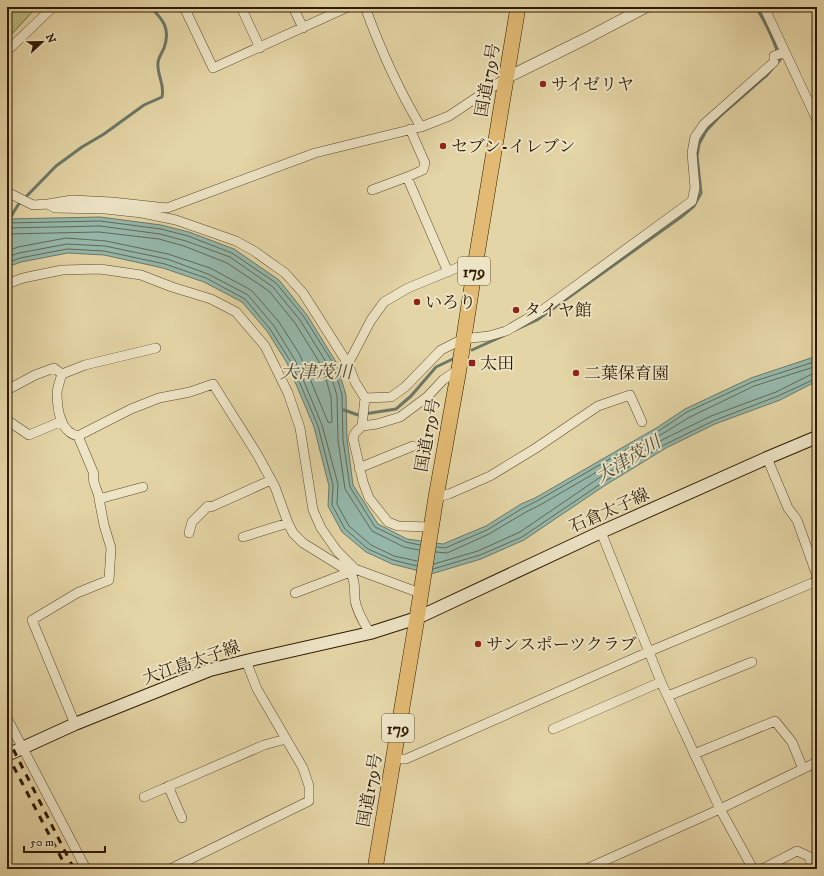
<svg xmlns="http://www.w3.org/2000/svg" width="824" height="876" viewBox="0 0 824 876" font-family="'IM FELL DW Pica','Noto Serif JP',serif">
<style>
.green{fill:#bbbb82;stroke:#746a42}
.water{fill:#95b8ab;stroke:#6c7867}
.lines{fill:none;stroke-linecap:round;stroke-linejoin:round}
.shore{stroke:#626856;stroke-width:1}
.stream{stroke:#6c7867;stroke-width:3}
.minor-casing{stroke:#5c482a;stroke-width:10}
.tertiary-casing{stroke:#5c482a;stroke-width:12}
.secondary-casing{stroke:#2e1901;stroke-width:14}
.trunk-casing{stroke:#2e1901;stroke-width:16}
.minor{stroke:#ede4c5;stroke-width:9}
.tertiary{stroke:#ede4c5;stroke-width:11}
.secondary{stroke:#ede4c5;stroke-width:12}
.trunk{stroke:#e2ba73;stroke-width:15}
.rail{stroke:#2e1901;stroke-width:3;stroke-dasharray:7 7;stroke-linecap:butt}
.poi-dot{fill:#8f2418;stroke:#ede4c5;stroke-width:1.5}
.labels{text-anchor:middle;stroke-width:4;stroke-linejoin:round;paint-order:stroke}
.shield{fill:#ede4c5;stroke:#67563c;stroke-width:1}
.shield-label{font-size:16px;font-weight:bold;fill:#2e1901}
.street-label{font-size:17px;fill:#2e1901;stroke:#ede4c5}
.poi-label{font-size:17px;fill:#2e1901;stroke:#ede4c5;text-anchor:start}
.water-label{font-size:18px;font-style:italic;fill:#4d4934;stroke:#ede4c5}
</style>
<rect width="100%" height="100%" fill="#e4d5a6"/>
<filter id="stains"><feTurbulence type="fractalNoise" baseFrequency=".005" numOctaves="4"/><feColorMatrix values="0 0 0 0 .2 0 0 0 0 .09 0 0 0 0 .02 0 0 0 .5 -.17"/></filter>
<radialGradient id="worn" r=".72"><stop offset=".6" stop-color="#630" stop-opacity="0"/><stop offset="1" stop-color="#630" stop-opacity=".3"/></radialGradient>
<path class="green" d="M 7,7 L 37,7 L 8,38 L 7,34 Z"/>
<path class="water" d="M 100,217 L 161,225 L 189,232 L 234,249 L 279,280 L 307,315 L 336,362 L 346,395 L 347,439 L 353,485 L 378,524 L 407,539 L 443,544 L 486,526 L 521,504 L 535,498 L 658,427 L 685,409 L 751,378 L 817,356 L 817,381 L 780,400 L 715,424 L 666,448 L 604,486 L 524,540 L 481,559 L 431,574 L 392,564 L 366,552 L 342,532 L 328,506 L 329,486 L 314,427 L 287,363 L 267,331 L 242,302 L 204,282 L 163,268 L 104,255 L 68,253 L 21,262 L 7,267 L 7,219 Z"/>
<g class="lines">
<path class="shore" d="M 7,223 L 100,221 L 161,229 L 188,236 L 232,253 L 276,283 L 304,317 L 333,363 L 342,395 L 343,440 L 350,487 L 375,527 L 406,542 L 420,545
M 7,228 L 100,226 L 160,234 L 186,241 L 230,257 L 273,287 L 300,320 L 328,365 L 337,396 L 338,440 L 345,489 L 372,531 L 404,547 L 419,550
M 7,234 L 99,232 L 159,239 L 184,246 L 227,263 L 269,291 L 295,323 L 323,368 L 331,397 L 332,422 L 330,423 L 328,422 L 300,355 L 279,322 L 253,292 L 249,289 L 210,268 L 168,254 L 106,241 L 66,238 L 18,247 L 7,251
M 7,257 L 19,253 L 67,244 L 105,246 L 167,259 L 208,274 L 248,295 L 274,326 L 295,360 L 322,425 L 338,484 L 337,504 L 349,526 L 371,545 L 394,556 L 417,561
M 7,263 L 20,258 L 67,249 L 104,251 L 165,264 L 206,278 L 245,299 L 270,329 L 291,362 L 318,426 L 333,485 L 332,505 L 345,529 L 368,549 L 393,560 L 417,566
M 437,547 L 445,548 L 487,530 L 523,508 L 537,501 L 660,430 L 687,412 L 752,382 L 817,361
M 436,552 L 447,553 L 489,534 L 526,512 L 540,505 L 662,434 L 690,417 L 754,386 L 817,366
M 434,564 L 478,551 L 520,532 L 599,478 L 662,440 L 711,416 L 776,392 L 812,374 L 817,373
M 433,569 L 480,555 L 522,537 L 602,483 L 664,445 L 713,421 L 778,396 L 817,378"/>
<path class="stream" d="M 759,12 C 769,29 775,42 780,60 L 776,64
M 7,223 L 18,205 L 56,166 L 82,147 L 104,134 L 144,105 L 162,97 C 165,84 157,76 158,63 C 158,58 162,53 164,48 C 171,29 163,19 150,7
M 515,330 L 537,320 L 681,217 L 694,206 L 701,193 L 697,156 L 699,144 L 706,131 L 720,116 L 767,75 L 772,69
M 472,350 L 503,336
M 344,410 L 358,415 L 396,409 L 411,396 L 436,367 L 457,357"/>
<g class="minor-casing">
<path id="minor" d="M 184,7 L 213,68 L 348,7
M 241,7 L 260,48
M 293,7 L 303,28
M 365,7 C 380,48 398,89 421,127
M 764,7 L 817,120
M 7,51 L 53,7
M 410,129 L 425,163 L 423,170 L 407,177 L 448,272
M 372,190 L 407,177
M 7,196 L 11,194 L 33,205 L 48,204 L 55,208 L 105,209 L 142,213 L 176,220 L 236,241 L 254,251 L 285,273 L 303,293 L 348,364 L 355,382 L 365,398 L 362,426
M 48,204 L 72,200 L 112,202 L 167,208 L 315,153 L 421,127 L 449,116 L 506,78
M 7,284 L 23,278 L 62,270 L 100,269 L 141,275 L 172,287 L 211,299 L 236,312 L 265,346 L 288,393 L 300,428 L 313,510 L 321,528 L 337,551 L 355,569 L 420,593
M 348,364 L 371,320 L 384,302 L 408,288 L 476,260
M 62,374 C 60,380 58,386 57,392 C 57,408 60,432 78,436 L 94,474 C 91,482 99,491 99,499
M 7,390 L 35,375 L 54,368 L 62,374 L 85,365 L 156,348
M 365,398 L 391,397 L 405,387 L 441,350 L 463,339 L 489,336 L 506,331 L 544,309 L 692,201 L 695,188 L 692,153 L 695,137 L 704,124 L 774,62 L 774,56 L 785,52
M 7,420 L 29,435 L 62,421
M 78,436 L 131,409 L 159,398 L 190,392 L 213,384 L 257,454 L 275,487 L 288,523 L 293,533 L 303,543 L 350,572 C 356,581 354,590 355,600 C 357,612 364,623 370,633
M 767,458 L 788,508 L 797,520 L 816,573 L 817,580
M 359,468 L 413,446
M 436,497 L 449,494 L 490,476 L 536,448 L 598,406 L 630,395 L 642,422
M 431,527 L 398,526 L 388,522 L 369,498 L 363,482 L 353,438 L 355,433 L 362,426 L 377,424 L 400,417 L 427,397 L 443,380 L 459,369
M 601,532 L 661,682 L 720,809 L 753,869
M 189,533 L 192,522 L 208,506 L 211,507 L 271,480
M 243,537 L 288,523
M 295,593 L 350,572 L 354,569
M 668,696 L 752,662
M 7,718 L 86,869
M 75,724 L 32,620 L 77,593 L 109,580 L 111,548 L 104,525 L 99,499 L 143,487
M 553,729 L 661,682
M 694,754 L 775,721 L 792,742 L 803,769
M 393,759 L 406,759 L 648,652 L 817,581
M 168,786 L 182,818
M 144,797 L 264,745 L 286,739
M 170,869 L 309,801 L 309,786 L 303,768 L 257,689 L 246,661
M 586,869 L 720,809 L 817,762
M 762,869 L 797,851 L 808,856 L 815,869"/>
</g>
<g class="tertiary-casing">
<path id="tertiary" d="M 506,78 L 587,38 L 646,7"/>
</g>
<g class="secondary-casing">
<path id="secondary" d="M 7,755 L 75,724 L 210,670 L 246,661 L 370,633 L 417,618 L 601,532 L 767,458 L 817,437"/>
</g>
<g class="trunk-casing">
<path id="trunk" d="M 375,869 L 417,618 L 436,497 L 459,369 L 476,260 L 518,7"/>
</g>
<use href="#minor" class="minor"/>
<use href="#tertiary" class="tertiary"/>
<use href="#secondary" class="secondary"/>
<use href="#trunk" class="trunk"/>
<path class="rail" d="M 7,737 L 74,869
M 7,754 L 67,869"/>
</g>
<g class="poi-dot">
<circle cx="543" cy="84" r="4"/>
<circle cx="443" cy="146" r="4"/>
<circle cx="417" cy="302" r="4"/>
<circle cx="516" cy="310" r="4"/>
<rect x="468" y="359" width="8" height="8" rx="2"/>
<circle cx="576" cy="373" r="4"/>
<circle cx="478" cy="644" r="4"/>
</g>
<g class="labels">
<g class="shield">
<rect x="458" y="257" width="32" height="28" rx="3"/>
<rect x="382" y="714" width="32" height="28" rx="3"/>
</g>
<g class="shield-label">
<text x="474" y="277">179</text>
<text x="398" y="734">179</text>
</g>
<g class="street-label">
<text transform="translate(487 80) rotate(-80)" y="6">国道179号</text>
<text transform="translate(427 435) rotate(-80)" y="6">国道179号</text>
<text transform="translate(609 510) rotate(-24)" y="6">石倉太子線</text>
<text transform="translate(191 662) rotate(-19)" y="6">大江島太子線</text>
<text transform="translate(369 790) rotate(-80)" y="6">国道179号</text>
</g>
<g class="poi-label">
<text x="551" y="90">サイゼリヤ</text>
<text x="451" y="152">セブン-イレブン</text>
<text x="425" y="308">いろり</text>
<text x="524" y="316">タイヤ館</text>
<text x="480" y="369">太田</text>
<text x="584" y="379">二葉保育園</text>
<text x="486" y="650">サンスポーツクラブ</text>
</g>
<g class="water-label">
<text x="316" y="378">大津茂川</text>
<text transform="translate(628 459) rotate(-31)" y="6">大津茂川</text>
</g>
</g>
<rect width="824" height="876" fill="none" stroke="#e4d5a6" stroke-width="24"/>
<rect x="8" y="8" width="808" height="860" fill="none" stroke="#2e1901" stroke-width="2"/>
<rect x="12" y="12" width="800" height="852" fill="none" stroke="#2e1901"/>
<g transform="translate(42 42) rotate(68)" stroke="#ede4c5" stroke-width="3" paint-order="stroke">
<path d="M0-3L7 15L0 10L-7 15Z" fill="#2e1901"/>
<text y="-6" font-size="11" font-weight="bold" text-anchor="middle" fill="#2e1901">N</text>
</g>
<path d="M24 846v6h81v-6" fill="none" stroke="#2e1901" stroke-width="2"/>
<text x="30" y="846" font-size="12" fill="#2e1901" stroke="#ede4c5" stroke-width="3" paint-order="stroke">50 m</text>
<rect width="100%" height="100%" filter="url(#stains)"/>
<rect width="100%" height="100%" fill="url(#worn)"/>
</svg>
